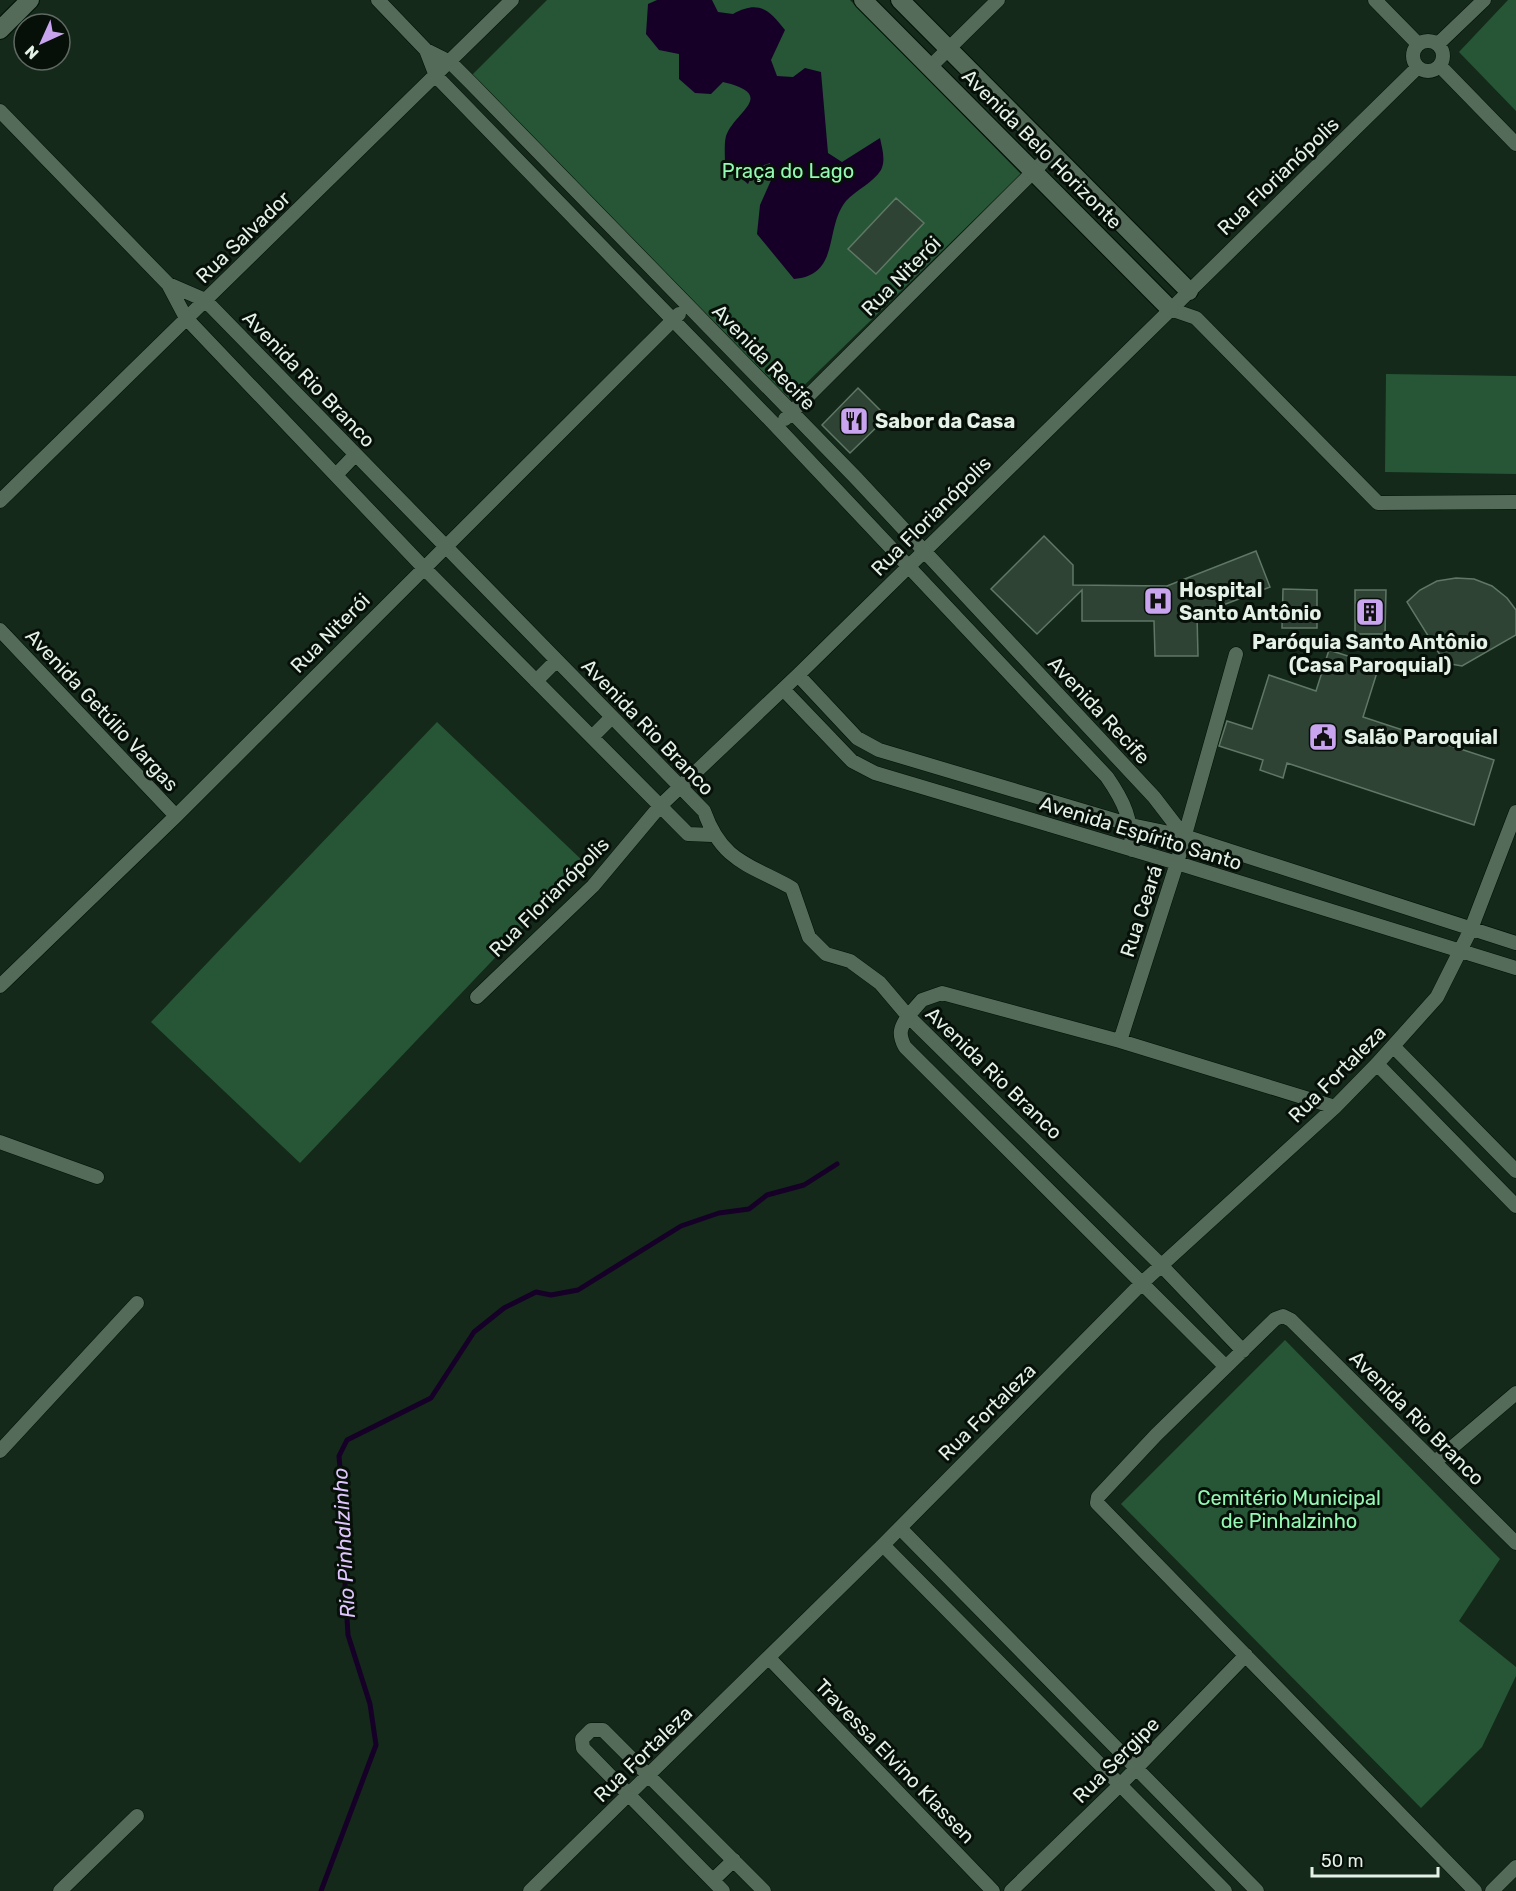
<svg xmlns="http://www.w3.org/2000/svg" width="1516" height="1891" viewBox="0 0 1516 1891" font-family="Rubik,sans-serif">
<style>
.green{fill:#265636}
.water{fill:#160028}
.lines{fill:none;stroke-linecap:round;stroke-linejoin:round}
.stream{stroke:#160028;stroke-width:5}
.building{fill:#2e4334;stroke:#607766;stroke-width:1.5}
.street-casing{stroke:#011105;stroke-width:15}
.secondary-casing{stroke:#011105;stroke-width:20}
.street{stroke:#546b5a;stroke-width:14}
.secondary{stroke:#546b5a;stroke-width:18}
.labels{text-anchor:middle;stroke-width:6;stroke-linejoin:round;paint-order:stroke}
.street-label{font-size:20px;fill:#e4f1e7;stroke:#070f09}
.park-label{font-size:20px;fill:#94f9b3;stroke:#070f09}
.poi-label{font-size:20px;font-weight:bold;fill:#e4f1e7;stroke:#070f09;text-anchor:start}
.water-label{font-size:21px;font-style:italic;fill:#dfc5fd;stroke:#070f09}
</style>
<rect width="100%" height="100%" fill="#14291a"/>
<path class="green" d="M 547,0 L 850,0 L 1021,174 L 785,404 L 470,77 Z
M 1508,0 L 1516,0 L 1516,111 L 1459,52 Z
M 1386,374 L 1516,376 L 1516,474 L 1385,472 Z
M 437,722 L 585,863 L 300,1163 L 151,1022 Z
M 1285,1340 L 1500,1559 L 1459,1621 L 1516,1667 L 1516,1676 L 1482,1747 L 1421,1808 L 1121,1504 Z"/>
<path class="water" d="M 657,0 L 712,0 L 718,12 L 733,14 C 758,0 769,9 785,30 L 771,60 L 777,76 L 793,77 L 805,68 L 821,72 L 828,153 L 842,162 L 880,138 C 882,148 886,160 881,170 C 874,182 856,190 846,201 C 824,228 841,275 794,279 L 757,234 L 760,205 L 772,178 L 770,163 L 755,168 L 748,184 L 725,164 C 725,156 724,143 726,136 C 735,111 778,95 723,82 L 711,94 L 695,93 L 679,79 L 679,54 L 659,50 L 646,34 L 648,4 Z"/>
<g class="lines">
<path class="stream" d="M 321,1891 L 376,1745 L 370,1704 L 348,1635 L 345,1586 L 345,1526 L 339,1456 L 347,1440 L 431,1398 L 474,1332 L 504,1308 L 536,1292 L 551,1295 L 578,1290 L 681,1226 L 719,1213 L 749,1209 L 767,1195 L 804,1185 L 837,1164"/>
</g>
<path class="building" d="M 896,198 L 924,223 L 876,274 L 848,249 Z
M 858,388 L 887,417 L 850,453 L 822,425 Z
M 1044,536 L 1073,565 L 1073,585 L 1167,586 L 1256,551 L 1270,587 L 1197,615 L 1198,656 L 1155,656 L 1154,621 L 1082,621 L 1082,590 L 1037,634 L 991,589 Z
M 1456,578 L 1474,579 L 1492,586 L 1507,598 L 1516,610 L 1516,635 L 1462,666 L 1445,663 L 1407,602 L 1420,590 L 1437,581 Z
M 1283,589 L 1317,590 L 1317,628 L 1282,628 Z
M 1355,590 L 1386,590 L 1385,634 L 1355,634 Z
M 1329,650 L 1379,666 L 1363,717 L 1494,760 L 1474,825 L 1287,763 L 1283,778 L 1260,770 L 1263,760 L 1219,746 L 1227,721 L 1252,729 L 1269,675 L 1316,691 Z"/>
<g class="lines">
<g class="street-casing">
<path id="street" d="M 378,0 L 426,50 L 450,62 L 472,84 L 856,478 L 1154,797 L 1184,836
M 1375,0 L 1418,44
M1413 56a15 15 0 1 1 30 0a15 15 0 1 1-30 0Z
M 1438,44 L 1484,0
M 426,50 L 436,76 L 777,427 L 1107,777 C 1125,803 1131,818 1132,850
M 1440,66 L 1516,144
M 930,67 L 998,0
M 0,111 L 168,284
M 1170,309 L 1196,318 L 1378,503 L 1516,502
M 785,419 L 1053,152
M 336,475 L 355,455
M 0,501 L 512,0
M 0,630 L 176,816
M 798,675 L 857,738 L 879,750 L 1131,825 L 1184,836 L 1516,943
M 536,681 L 556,661
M 783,689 L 852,761 L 875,773 L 1177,863 L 1516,968
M 592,737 L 612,717
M 712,835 L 688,834 L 423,567 L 186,318 L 168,284 L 205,300 L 704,811 C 722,862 749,864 792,888 L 809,937 L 826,954 L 850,961 L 880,983 L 908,1016 L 922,1000 L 942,993 L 1120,1041 L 1335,1107
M 0,986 L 176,816 L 679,314
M 477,997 L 593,886 L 660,806 L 798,675 L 1418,67
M 1120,1041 L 1177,863 L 1236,654
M 1393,1046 L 1516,1171
M 1377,1064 L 1516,1206
M 0,1142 L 97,1177
M 1226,1367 L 905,1047 C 898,1034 900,1028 908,1016 L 1161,1265 L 1243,1351
M 0,1451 L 137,1303
M 1435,1462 L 1516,1393
M 900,1528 L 1257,1891
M 883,1545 L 1225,1891
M 769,1658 L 993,1891
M 713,1880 L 734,1860
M 60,1891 L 137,1816
M 530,1891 L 883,1545 L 1142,1283 L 1335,1107 L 1377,1064 L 1437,997 L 1471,929 L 1516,812
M 723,1891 L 583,1748 L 582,1739 L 591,1730 L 603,1730 L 764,1891
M 1011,1891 L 1121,1784 L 1246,1655
M 1475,1891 L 1097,1503 L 1098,1497 L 1156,1435 L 1275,1319 L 1283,1316 L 1291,1320 L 1516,1543
M 1492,1891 L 1516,1867"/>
</g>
<g class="secondary-casing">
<path id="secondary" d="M 863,0 L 1170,309
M 900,0 L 1189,291
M 0,30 L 30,0"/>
</g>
<use href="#street" class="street"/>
<use href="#secondary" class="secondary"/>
</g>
<defs>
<g id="restaurant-square" transform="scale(1.5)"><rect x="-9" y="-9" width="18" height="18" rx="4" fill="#c8a5ee" stroke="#070f09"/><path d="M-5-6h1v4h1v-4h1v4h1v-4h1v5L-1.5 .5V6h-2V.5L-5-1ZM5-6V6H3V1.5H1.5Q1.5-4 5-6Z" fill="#111"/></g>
<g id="hospital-square" transform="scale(1.5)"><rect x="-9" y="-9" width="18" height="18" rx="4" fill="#c8a5ee" stroke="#070f09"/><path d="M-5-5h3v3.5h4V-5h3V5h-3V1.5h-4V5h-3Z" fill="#111"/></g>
<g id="building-square" transform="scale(1.5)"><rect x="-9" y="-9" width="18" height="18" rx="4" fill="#c8a5ee" stroke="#070f09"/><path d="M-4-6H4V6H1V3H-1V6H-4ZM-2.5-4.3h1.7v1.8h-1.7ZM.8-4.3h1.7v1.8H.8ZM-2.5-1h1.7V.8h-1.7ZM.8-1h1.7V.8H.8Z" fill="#111"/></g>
<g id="civic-square" transform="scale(1.5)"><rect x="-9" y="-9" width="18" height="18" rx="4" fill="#c8a5ee" stroke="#070f09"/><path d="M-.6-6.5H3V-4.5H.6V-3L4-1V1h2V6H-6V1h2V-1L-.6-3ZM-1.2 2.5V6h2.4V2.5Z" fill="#111"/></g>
</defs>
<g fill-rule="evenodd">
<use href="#restaurant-square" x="854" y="421"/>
<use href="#hospital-square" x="1158" y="601"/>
<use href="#building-square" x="1370" y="612"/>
<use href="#civic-square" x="1323" y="737"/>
</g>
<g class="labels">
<g class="street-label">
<text transform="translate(1042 149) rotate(45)" y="7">Avenida Belo Horizonte</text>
<text transform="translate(1278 176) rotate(-44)" y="7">Rua Florianópolis</text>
<text transform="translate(243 237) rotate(-44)" y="7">Rua Salvador</text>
<text transform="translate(901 276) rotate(-45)" y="7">Rua Niterói</text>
<text transform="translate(764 357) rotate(46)" y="7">Avenida Recife</text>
<text transform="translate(309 379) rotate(46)" y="7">Avenida Rio Branco</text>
<text transform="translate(931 516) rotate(-45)" y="7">Rua Florianópolis</text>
<text transform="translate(330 633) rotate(-45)" y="7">Rua Niterói</text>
<text transform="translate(102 710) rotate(47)" y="7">Avenida Getúlio Vargas</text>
<text transform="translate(1099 710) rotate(47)" y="7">Avenida Recife</text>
<text transform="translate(648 727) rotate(46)" y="7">Avenida Rio Branco</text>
<text transform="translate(1141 833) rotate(17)" y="7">Avenida Espírito Santo</text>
<text transform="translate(549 897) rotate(-45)" y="7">Rua Florianópolis</text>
<text transform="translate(1141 911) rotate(-72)" y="7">Rua Ceará</text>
<text transform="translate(994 1073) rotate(44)" y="7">Avenida Rio Branco</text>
<text transform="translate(1337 1074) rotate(-45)" y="7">Rua Fortaleza</text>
<text transform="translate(987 1412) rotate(-45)" y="7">Rua Fortaleza</text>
<text transform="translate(1417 1418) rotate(45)" y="7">Avenida Rio Branco</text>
<text transform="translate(643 1754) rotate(-44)" y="7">Rua Fortaleza</text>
<text transform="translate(1116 1760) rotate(-45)" y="7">Rua Sergipe</text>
<text transform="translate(895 1761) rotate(46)" y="7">Travessa Elvino Klassen</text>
</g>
<g class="park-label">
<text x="788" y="178">Praça do Lago</text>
<text x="1289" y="1505">Cemitério Municipal<tspan x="1289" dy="23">de Pinhalzinho</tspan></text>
</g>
<g class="poi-label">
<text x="875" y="428">Sabor da Casa</text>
<text x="1179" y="597">Hospital<tspan x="1179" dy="23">Santo Antônio</tspan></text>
<text x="1370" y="649" text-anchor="middle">Paróquia Santo Antônio<tspan x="1370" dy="23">(Casa Paroquial)</tspan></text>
<text x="1344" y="744">Salão Paroquial</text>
</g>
<g class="water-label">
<text transform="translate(344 1543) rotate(-93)" y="7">Rio Pinhalzinho</text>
</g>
</g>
<g transform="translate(42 42) rotate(225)"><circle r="28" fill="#070f09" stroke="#5f6962" stroke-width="1.5"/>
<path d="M0-4.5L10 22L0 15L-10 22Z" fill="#c8a5ee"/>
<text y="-9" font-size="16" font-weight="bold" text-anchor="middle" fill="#e4f1e7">N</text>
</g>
<path d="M1312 1867v9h126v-9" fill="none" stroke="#e4f1e7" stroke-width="3"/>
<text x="1321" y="1867" font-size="18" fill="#e4f1e7" stroke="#070f09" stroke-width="4.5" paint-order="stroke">50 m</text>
</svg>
